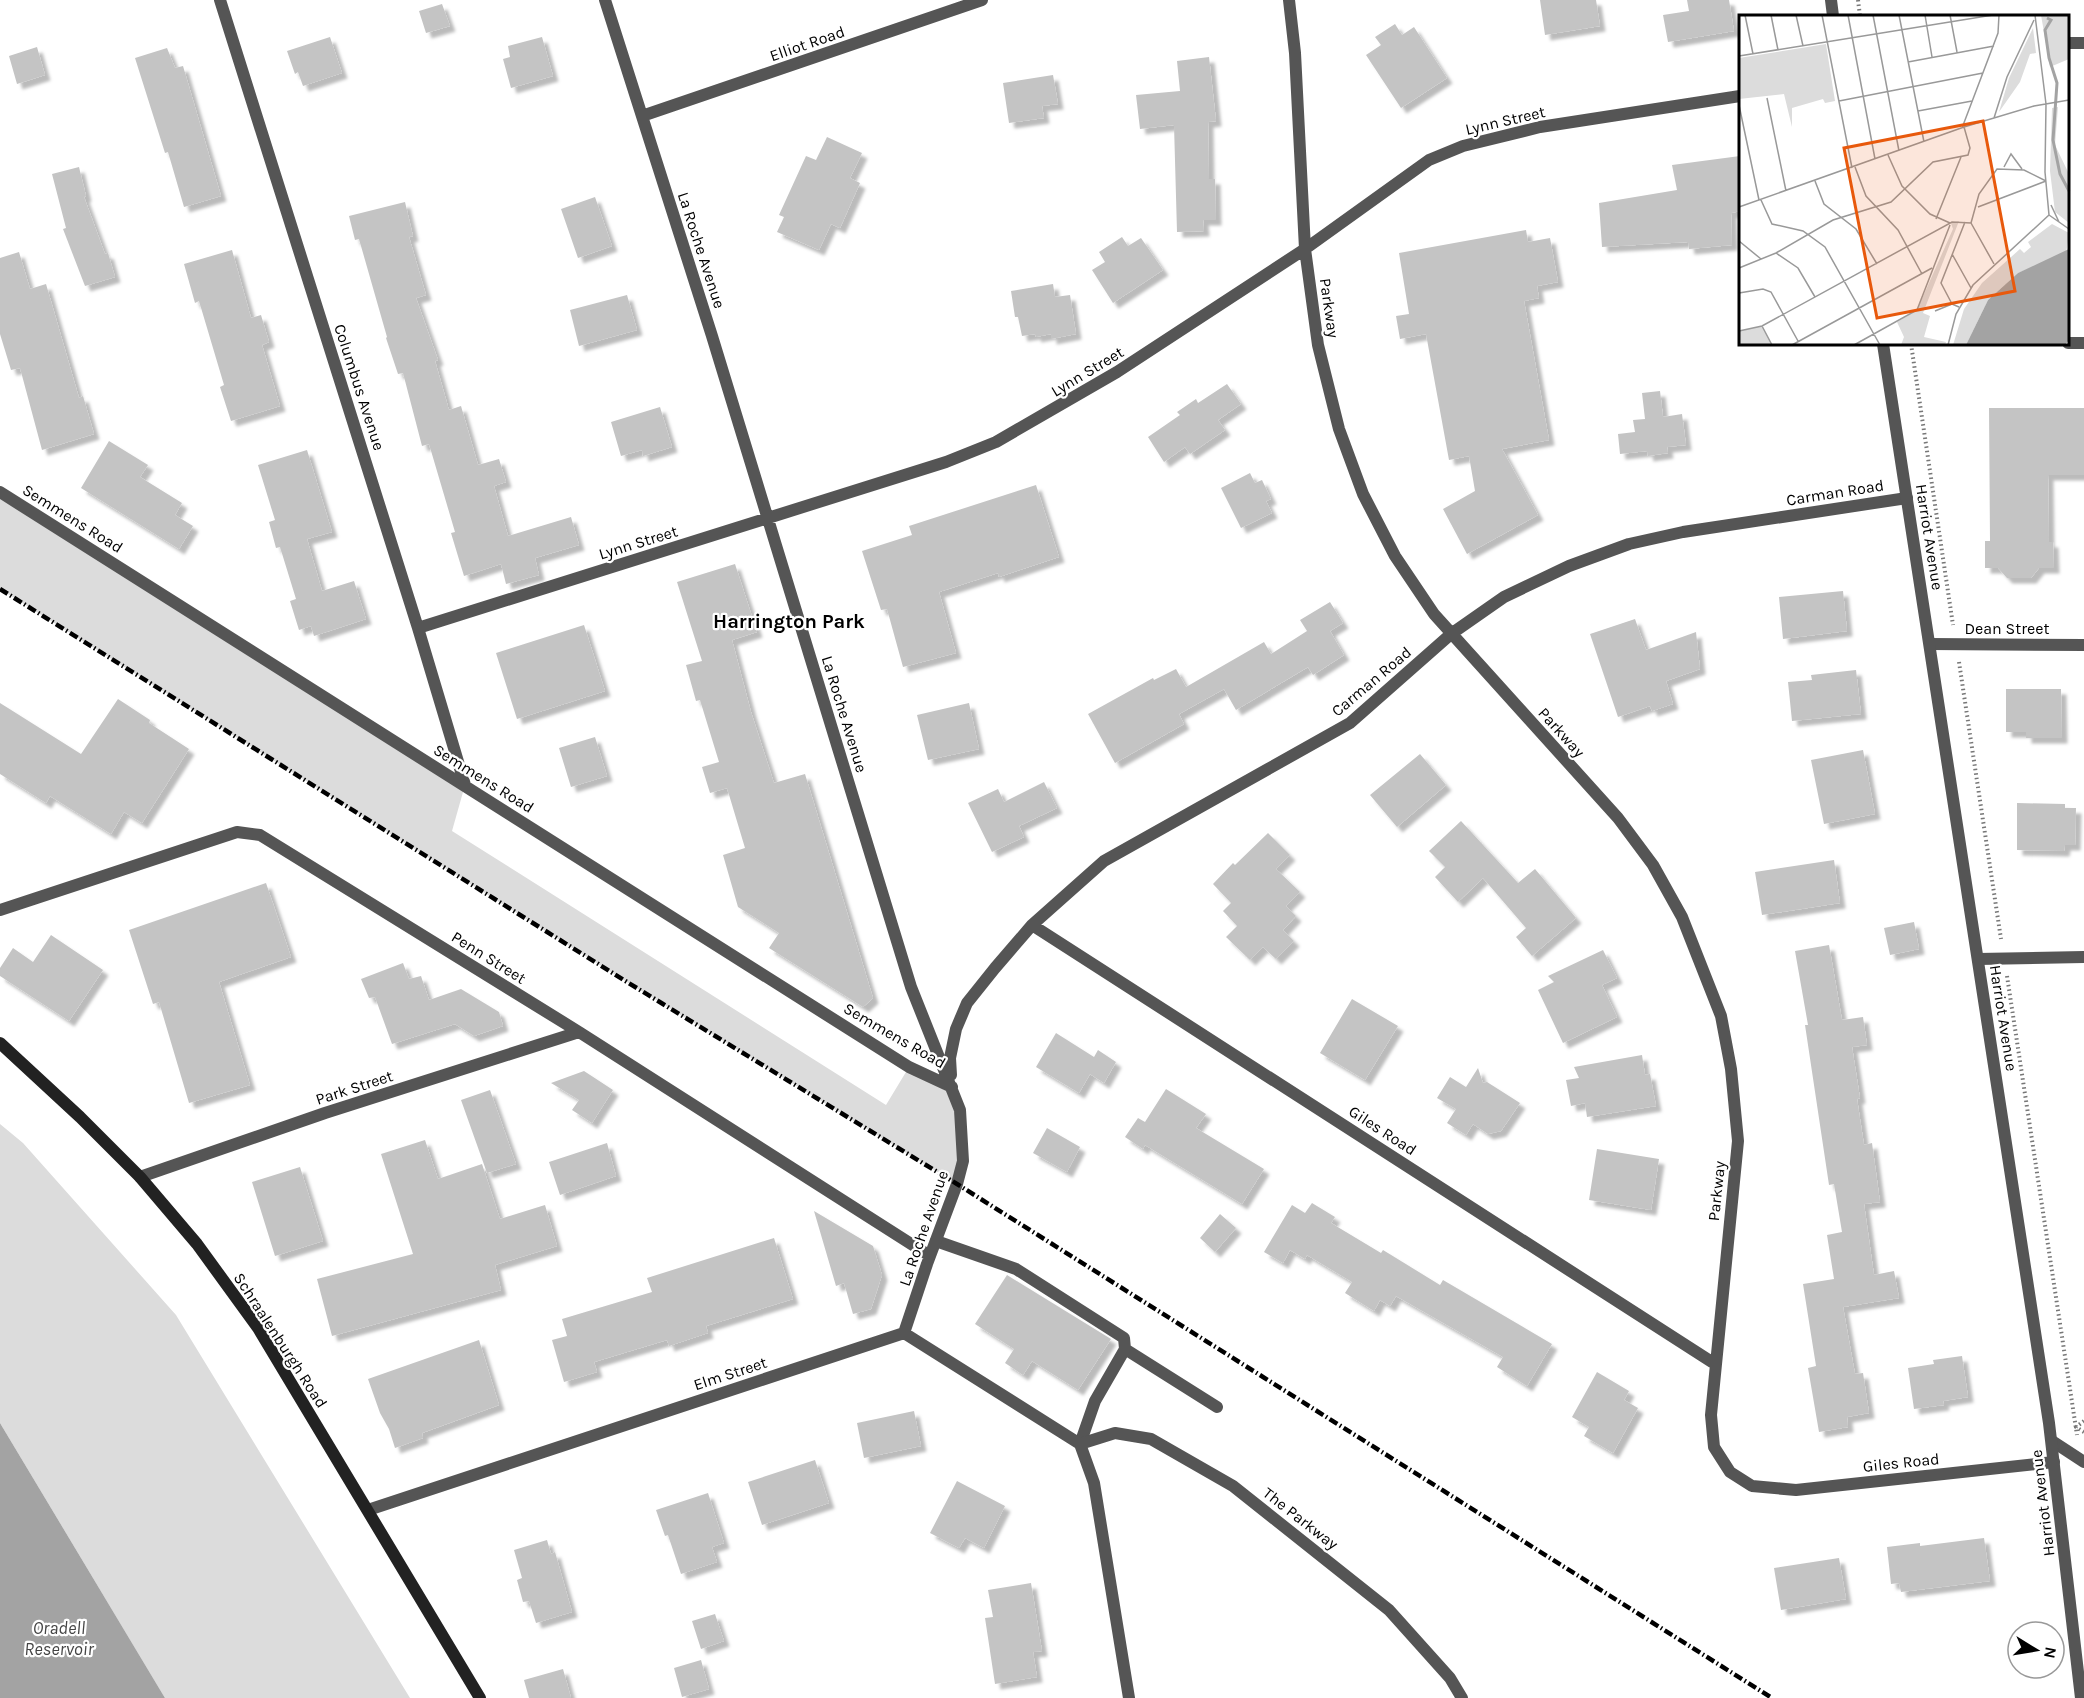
<svg xmlns="http://www.w3.org/2000/svg" width="2084" height="1698" viewBox="0 0 2084 1698" font-family="Karla,sans-serif">
<style>
.green{fill:#dcdcdc}
.water{fill:#a3a3a3}
.building{fill:#c4c4c4;filter:url(#shadow)}
.lines{fill:none;stroke-linecap:round;stroke-linejoin:round}
.path{stroke:#777;stroke-width:4;stroke-dasharray:1.5 3;stroke-linecap:butt}
.service{stroke:#555;stroke-width:12}
.minor{stroke:#555;stroke-width:12}
.tertiary{stroke:#555;stroke-width:12}
.secondary{stroke:#222;stroke-width:12}
.rail{stroke:#000;stroke-width:4.5;stroke-dasharray:9 3 1.5 3;stroke-linecap:butt}
.labels{text-anchor:middle;stroke-width:4.5;stroke-linejoin:round;paint-order:stroke}
.street-label{font-size:16px;fill:#000;stroke:#fff}
.water-label{font-size:18px;font-style:italic;fill:#444;stroke:#fff}
.quarter-label{font-size:20px;font-weight:bold;fill:#000;stroke:#fff}
.inset-river{fill:none;stroke:#a3a3a3;stroke-width:3}
.inset-road{fill:none;stroke:#999;stroke-width:1.5}
.view{fill:#e8590c;fill-opacity:0.15;stroke:#e8590c;stroke-width:3}
.inset-edge{fill:none;stroke:#000;stroke-width:3}
</style>
<defs>
<filter id="shadow"><feDropShadow dx="5.5" dy="5.5" stdDeviation="1.5" flood-color="#0004"/></filter>
</defs>
<rect width="100%" height="100%" fill="#fff"/>
<path class="green" d="M 0,492 L 465,785 L 452,831 L 886,1105 L 909,1067 L 952,1087 L 960,1110 L 957,1184 L 627,982 L 0,589 Z
M 0,1124 L 23,1143 L 176,1315 L 410,1698 L 165,1698 L 0,1423 Z"/>
<path class="water" d="M 0,1423 L 165,1698 L 0,1698 Z"/>
<path class="building" d="M 1540,0 L 1596,0 L 1600,26 L 1545,35 Z
M 1687,0 L 1729,0 L 1734,31 L 1668,42 L 1663,15 L 1689,11 Z
M 442,4 L 450,26 L 426,33 L 419,11 Z
M 1395,24 L 1402,35 L 1414,27 L 1447,78 L 1401,108 L 1366,55 L 1381,45 L 1375,37 Z
M 330,37 L 342,73 L 303,86 L 298,72 L 295,74 L 287,51 Z
M 542,37 L 553,76 L 511,88 L 503,59 L 510,57 L 508,46 Z
M 37,47 L 45,75 L 17,84 L 9,56 Z
M 167,48 L 175,68 L 183,66 L 221,196 L 184,207 L 168,152 L 165,153 L 135,58 Z
M 1209,57 L 1216,121 L 1208,122 L 1209,179 L 1215,179 L 1216,220 L 1203,220 L 1204,231 L 1177,232 L 1174,125 L 1140,129 L 1136,95 L 1180,91 L 1177,61 Z
M 1053,75 L 1058,104 L 1042,106 L 1044,118 L 1009,123 L 1003,83 Z
M 827,137 L 862,153 L 850,178 L 860,183 L 840,228 L 831,224 L 819,250 L 777,232 L 784,217 L 779,215 L 806,156 L 816,160 Z
M 1740,156 L 1740,211 L 1731,213 L 1732,245 L 1689,249 L 1688,242 L 1602,247 L 1599,203 L 1677,190 L 1672,165 Z
M 79,167 L 86,196 L 84,197 L 105,254 L 108,253 L 115,277 L 85,286 L 63,229 L 66,228 L 52,174 Z
M 595,197 L 612,246 L 578,258 L 561,209 Z
M 405,202 L 413,236 L 409,237 L 426,295 L 416,298 L 438,360 L 435,361 L 449,410 L 461,406 L 478,465 L 499,459 L 506,482 L 494,486 L 508,536 L 571,517 L 579,545 L 535,558 L 539,575 L 506,584 L 501,564 L 464,576 L 451,533 L 455,532 L 429,444 L 422,446 L 403,373 L 398,374 L 386,338 L 387,337 L 359,239 L 355,240 L 349,216 Z
M 1526,230 L 1528,242 L 1550,238 L 1558,282 L 1537,286 L 1539,298 L 1524,301 L 1549,440 L 1502,449 L 1538,515 L 1467,554 L 1443,509 L 1475,491 L 1469,456 L 1449,460 L 1426,334 L 1400,339 L 1396,316 L 1409,314 L 1399,253 Z
M 1122,237 L 1128,246 L 1141,238 L 1163,270 L 1113,303 L 1092,270 L 1105,262 L 1099,252 Z
M 232,250 L 251,318 L 261,315 L 269,342 L 262,345 L 280,406 L 231,421 L 220,387 L 224,385 L 199,301 L 195,303 L 184,264 Z
M 19,252 L 30,289 L 46,284 L 79,398 L 83,396 L 94,434 L 42,450 L 20,368 L 11,370 L 0,334 L 0,258 Z
M 1053,284 L 1055,297 L 1070,295 L 1076,334 L 1051,339 L 1051,334 L 1036,337 L 1035,334 L 1022,336 L 1018,317 L 1015,317 L 1011,291 Z
M 627,295 L 637,330 L 579,346 L 570,310 Z
M 1227,384 L 1241,404 L 1218,420 L 1225,430 L 1190,454 L 1185,447 L 1164,462 L 1148,437 L 1180,415 L 1177,412 L 1196,399 L 1198,403 Z
M 1660,391 L 1663,417 L 1682,414 L 1686,445 L 1667,447 L 1668,453 L 1648,456 L 1647,451 L 1620,454 L 1618,434 L 1635,432 L 1633,420 L 1645,419 L 1642,393 Z
M 660,407 L 672,447 L 643,456 L 642,450 L 621,456 L 611,422 Z
M 1989,408 L 2084,408 L 2084,475 L 2048,475 L 2049,542 L 2053,542 L 2054,568 L 2039,568 L 2031,578 L 2007,578 L 1998,568 L 1985,568 L 1985,541 L 1990,541 Z
M 109,441 L 148,465 L 140,477 L 182,503 L 175,515 L 193,526 L 179,549 L 81,488 Z
M 307,450 L 332,532 L 307,539 L 322,591 L 354,581 L 366,619 L 314,636 L 311,626 L 299,630 L 290,601 L 296,599 L 280,547 L 276,548 L 269,522 L 275,520 L 258,465 Z
M 1250,473 L 1255,483 L 1262,480 L 1271,499 L 1266,501 L 1272,513 L 1241,528 L 1221,488 Z
M 1036,485 L 1059,557 L 999,577 L 998,573 L 939,592 L 956,653 L 903,667 L 887,609 L 881,610 L 862,551 L 912,535 L 909,526 Z
M 735,564 L 757,632 L 732,640 L 751,712 L 774,783 L 805,774 L 873,998 L 863,1007 L 769,948 L 779,933 L 738,907 L 723,855 L 745,848 L 727,788 L 710,793 L 702,767 L 719,762 L 700,700 L 696,701 L 686,665 L 702,661 L 677,582 Z
M 1843,591 L 1847,631 L 1783,639 L 1779,597 Z
M 1330,602 L 1343,623 L 1330,631 L 1344,655 L 1313,675 L 1308,667 L 1236,710 L 1224,689 L 1179,714 L 1184,724 L 1115,763 L 1088,714 L 1153,678 L 1154,680 L 1176,669 L 1186,687 L 1264,642 L 1271,654 L 1307,631 L 1300,620 Z
M 1635,619 L 1646,650 L 1696,632 L 1700,669 L 1666,681 L 1673,704 L 1652,711 L 1650,706 L 1618,717 L 1590,634 Z
M 584,625 L 605,691 L 517,719 L 496,653 Z
M 1856,670 L 1861,714 L 1792,721 L 1788,682 L 1812,680 L 1811,675 Z
M 2006,689 L 2061,689 L 2062,738 L 2026,738 L 2026,732 L 2006,732 Z
M 118,699 L 150,720 L 149,723 L 189,749 L 142,823 L 124,812 L 111,834 L 50,796 L 46,803 L 0,774 L 0,703 L 81,754 Z
M 969,703 L 979,749 L 928,760 L 917,715 Z
M 595,737 L 607,776 L 571,787 L 559,748 Z
M 1863,750 L 1875,814 L 1824,824 L 1811,760 Z
M 1420,754 L 1446,785 L 1397,827 L 1370,795 Z
M 1044,782 L 1057,808 L 1019,826 L 1024,837 L 992,852 L 968,803 L 998,789 L 1004,802 Z
M 2017,803 L 2065,804 L 2065,808 L 2076,808 L 2075,845 L 2065,845 L 2064,851 L 2017,850 Z
M 1461,821 L 1518,883 L 1535,869 L 1576,918 L 1532,956 L 1516,937 L 1526,928 L 1483,878 L 1458,902 L 1435,877 L 1445,867 L 1429,851 Z
M 1268,833 L 1290,855 L 1276,869 L 1300,892 L 1286,906 L 1296,916 L 1283,930 L 1294,941 L 1276,959 L 1263,947 L 1250,960 L 1226,937 L 1237,926 L 1223,911 L 1231,903 L 1213,884 L 1233,863 L 1235,865 Z
M 1834,860 L 1840,903 L 1762,915 L 1755,872 Z
M 266,883 L 291,957 L 219,982 L 250,1085 L 189,1103 L 159,1002 L 153,1004 L 129,930 Z
M 1914,922 L 1919,949 L 1890,955 L 1884,928 Z
M 51,935 L 103,970 L 69,1021 L 0,976 L 0,968 L 13,948 L 33,962 Z
M 1829,945 L 1842,1020 L 1863,1017 L 1867,1045 L 1852,1047 L 1860,1098 L 1857,1099 L 1864,1145 L 1872,1143 L 1880,1202 L 1864,1204 L 1874,1275 L 1894,1271 L 1899,1298 L 1843,1307 L 1855,1374 L 1863,1373 L 1869,1413 L 1847,1417 L 1848,1427 L 1819,1432 L 1808,1368 L 1816,1366 L 1803,1284 L 1834,1279 L 1827,1235 L 1842,1232 L 1834,1184 L 1829,1185 L 1805,1025 L 1808,1025 L 1795,951 Z
M 1603,950 L 1617,978 L 1602,985 L 1617,1017 L 1563,1043 L 1538,990 L 1554,982 L 1548,976 Z
M 403,963 L 409,979 L 421,976 L 429,1000 L 461,989 L 499,1012 L 503,1026 L 474,1036 L 455,1024 L 392,1044 L 375,997 L 369,998 L 361,979 Z
M 1352,999 L 1398,1026 L 1365,1080 L 1320,1053 Z
M 1056,1033 L 1094,1057 L 1098,1050 L 1116,1062 L 1104,1083 L 1090,1074 L 1079,1093 L 1036,1067 Z
M 1642,1055 L 1645,1075 L 1650,1074 L 1656,1106 L 1587,1117 L 1585,1103 L 1571,1106 L 1566,1080 L 1579,1078 L 1574,1067 Z
M 1478,1068 L 1483,1083 L 1487,1082 L 1520,1103 L 1501,1131 L 1488,1134 L 1473,1124 L 1466,1135 L 1447,1123 L 1456,1109 L 1437,1098 L 1450,1077 L 1466,1087 Z
M 584,1071 L 613,1090 L 592,1123 L 572,1110 L 579,1100 L 551,1083 Z
M 1166,1089 L 1206,1114 L 1196,1128 L 1264,1169 L 1242,1204 L 1145,1145 L 1143,1149 L 1125,1137 L 1138,1118 L 1145,1122 Z
M 490,1090 L 516,1164 L 487,1173 L 461,1100 Z
M 1047,1128 L 1080,1147 L 1067,1172 L 1033,1153 Z
M 425,1140 L 438,1179 L 482,1164 L 500,1219 L 545,1205 L 557,1246 L 495,1265 L 501,1290 L 332,1336 L 317,1279 L 413,1254 L 381,1154 Z
M 607,1143 L 616,1176 L 560,1195 L 549,1162 Z
M 1597,1149 L 1659,1159 L 1651,1210 L 1589,1200 Z
M 300,1167 L 323,1241 L 275,1256 L 252,1182 Z
M 1312,1203 L 1335,1217 L 1331,1223 L 1381,1253 L 1383,1250 L 1440,1285 L 1443,1280 L 1552,1344 L 1527,1386 L 1497,1367 L 1503,1357 L 1396,1296 L 1390,1306 L 1380,1300 L 1374,1311 L 1345,1293 L 1352,1282 L 1307,1255 L 1305,1259 L 1290,1250 L 1283,1263 L 1264,1252 L 1292,1205 L 1305,1213 Z
M 814,1211 L 873,1246 L 882,1275 L 871,1309 L 853,1314 L 844,1283 L 836,1286 Z
M 1220,1214 L 1236,1228 L 1215,1252 L 1200,1238 Z
M 774,1238 L 793,1299 L 706,1326 L 708,1333 L 669,1346 L 667,1340 L 594,1362 L 597,1372 L 564,1382 L 552,1340 L 567,1336 L 562,1319 L 652,1292 L 647,1278 Z
M 1007,1275 L 1111,1339 L 1078,1390 L 1032,1361 L 1023,1375 L 1005,1363 L 1014,1349 L 975,1324 Z
M 479,1340 L 499,1405 L 422,1433 L 423,1438 L 395,1448 L 389,1429 L 380,1413 L 368,1379 Z
M 1962,1356 L 1968,1397 L 1943,1401 L 1944,1405 L 1914,1409 L 1908,1368 L 1934,1364 L 1933,1360 Z
M 1597,1372 L 1629,1391 L 1624,1400 L 1638,1408 L 1613,1453 L 1584,1436 L 1589,1427 L 1572,1417 Z
M 914,1411 L 921,1446 L 864,1458 L 857,1423 Z
M 815,1460 L 829,1503 L 762,1525 L 748,1482 Z
M 957,1481 L 1005,1506 L 984,1548 L 965,1538 L 959,1548 L 930,1533 Z
M 708,1493 L 724,1543 L 712,1547 L 717,1562 L 681,1574 L 668,1535 L 665,1536 L 656,1510 Z
M 1984,1538 L 1990,1581 L 1901,1592 L 1899,1583 L 1891,1584 L 1887,1547 L 1920,1543 L 1920,1546 Z
M 547,1540 L 551,1554 L 555,1552 L 572,1612 L 536,1623 L 529,1601 L 523,1602 L 517,1580 L 522,1578 L 514,1550 Z
M 1839,1558 L 1846,1599 L 1781,1610 L 1774,1568 Z
M 1031,1583 L 1042,1651 L 1033,1652 L 1037,1677 L 995,1684 L 985,1618 L 993,1617 L 988,1590 Z
M 715,1614 L 724,1641 L 701,1649 L 692,1621 Z
M 701,1660 L 709,1689 L 682,1697 L 674,1668 Z
M 563,1669 L 571,1698 L 529,1698 L 524,1680 Z"/>
<g class="lines">
<path class="path" d="M 1858,0 L 1860,16
M 1911,344 L 1953,625
M 1959,662 L 2001,939
M 2007,976 L 2077,1435
M 2084,1421 L 2076,1427 L 2084,1432"/>
<path class="service" d="M 936,1241 L 1016,1269 L 1124,1338 L 1125,1349
M 1080,1444 L 1095,1401 L 1125,1349 L 1217,1407"/>
<path class="minor" d="M 220,0 L 418,628 L 465,785
M 605,0 L 712,336 L 911,987 L 960,1110 L 963,1161 L 957,1184 L 927,1264 L 904,1333
M 1289,0 L 1295,53 L 1305,249 L 1318,345 L 1339,429 L 1363,494 L 1395,556 L 1434,614 L 1618,818 L 1653,865 L 1682,917 L 1721,1016 L 1731,1069 L 1738,1141 L 1711,1415 L 1714,1447 L 1730,1472 L 1752,1486 L 1796,1490 L 2054,1462
M 2068,43 L 2084,43
M 642,116 L 982,0
M 2068,343 L 2084,343
M 0,492 L 909,1067 L 952,1087
M 418,628 L 946,462 L 996,442 L 1117,372 L 1305,249 L 1429,160 L 1463,146 L 1540,127 L 1740,96
M 1930,644 L 2084,645
M 0,910 L 237,832 L 260,835 L 579,1032 L 930,1256
M 1032,925 L 1715,1364
M 1978,959 L 2084,957
M 951,1075 L 950,1058 L 956,1029 L 967,1003 L 995,968 L 1032,925 L 1104,861 L 1350,723 L 1451,634 L 1504,597 L 1569,566 L 1629,544 L 1683,532 L 1907,498
M 140,1177 L 325,1113 L 579,1032
M 904,1333 L 1080,1444
M 2052,1441 L 2084,1462
M 1080,1444 L 1115,1433 L 1151,1439 L 1233,1486 L 1389,1610 L 1450,1678 L 1462,1698
M 1080,1444 L 1094,1483 L 1129,1698
M 368,1510 L 904,1333"/>
<path class="tertiary" d="M 1831,0 L 1833,16
M 1883,344 L 2049,1423 L 2081,1698"/>
<path class="secondary" d="M 0,1043 L 80,1117 L 140,1177 L 197,1244 L 258,1328 L 480,1698"/>
<path class="rail" d="M 0,589 L 627,982 L 957,1184 L 1772,1698"/>
</g>
<g class="labels">
<g class="street-label">
<text transform="translate(807 43) rotate(-19)" y="6">Elliot Road</text>
<text transform="translate(1505 120) rotate(-13)" y="6">Lynn Street</text>
<text transform="translate(702 250) rotate(72)" y="6">La Roche Avenue</text>
<text transform="translate(1330 308) rotate(82)" y="6">Parkway</text>
<text transform="translate(1087 371) rotate(-31)" y="6">Lynn Street</text>
<text transform="translate(360 387) rotate(72)" y="6">Columbus Avenue</text>
<text transform="translate(1835 492) rotate(-9)" y="6">Carman Road</text>
<text transform="translate(73 518) rotate(32)" y="6">Semmens Road</text>
<text transform="translate(1930 537) rotate(81)" y="6">Harriot Avenue</text>
<text transform="translate(638 542) rotate(-17)" y="6">Lynn Street</text>
<text x="2007" y="634">Dean Street</text>
<text transform="translate(1371 681) rotate(-40)" y="6">Carman Road</text>
<text transform="translate(845 714) rotate(73)" y="6">La Roche Avenue</text>
<text transform="translate(1562 732) rotate(48)" y="6">Parkway</text>
<text transform="translate(484 778) rotate(32)" y="6">Semmens Road</text>
<text transform="translate(489 957) rotate(32)" y="6">Penn Street</text>
<text transform="translate(2004 1018) rotate(81)" y="6">Harriot Avenue</text>
<text transform="translate(895 1035) rotate(30)" y="6">Semmens Road</text>
<text transform="translate(354 1087) rotate(-18)" y="6">Park Street</text>
<text transform="translate(1383 1130) rotate(33)" y="6">Giles Road</text>
<text transform="translate(1716 1191) rotate(-84)" y="6">Parkway</text>
<text transform="translate(923 1228) rotate(-71)" y="6">La Roche Avenue</text>
<text transform="translate(281 1340) rotate(57)" y="6">Schraalenburgh Road</text>
<text transform="translate(730 1373) rotate(-18)" y="6">Elm Street</text>
<text transform="translate(1901 1462) rotate(-6)" y="6">Giles Road</text>
<text transform="translate(2042 1503) rotate(-97)" y="6">Harriot Avenue</text>
<text transform="translate(1301 1518) rotate(38)" y="6">The Parkway</text>
</g>
<g class="water-label">
<text x="59" y="1634">Oradell<tspan x="59" dy="21">Reservoir</tspan></text>
</g>
<g class="quarter-label">
<text x="789" y="628">Harrington Park</text>
</g>
</g>
<g transform="translate(1739 15)">
<rect width="330" height="330" fill="#fff"/>
<path d="M 302,0 L 330,0 L 330,44 L 311,52 ZM 294,13 L 297,38 L 291,39 L 281,67 L 260,97 L 270,63 ZM 87,29 L 96,86 L 86,88 L 84,84 L 53,93 L 53,112 L 45,79 L 0,84 L 0,43 ZM 319,92 L 316,130 L 330,159 L 330,208 L 316,197 L 311,156 L 313,93 ZM 220,206 L 184,298 L 191,301 L 185,322 L 207,327 L 206,330 L 162,330 L 165,322 L 158,307 L 178,295 L 214,214 L 212,208 ZM 313,209 L 330,218 L 327,239 L 279,258 L 249,285 L 227,330 L 214,330 L 225,294 L 243,268 L 281,234 L 285,238 L 292,232 L 289,227 ZM 23,311 L 33,330 L 0,330 L 0,316 Z" fill="#dcdcdc"/>
<path d="M 330,234 L 330,325 L 326,330 L 227,330 L 249,285 L 279,258 Z" fill="#a3a3a3"/>
<path class="inset-river" d="M 308,3 L 312,5 L 306,15 L 310,43 L 318,68 L 314,125 L 321,159 L 330,176"/>
<path class="inset-road" d="M 6,0 L 14,39M 32,0 L 39,35M 57,0 L 64,31M 83,0 L 113,153M 109,0 L 136,144M 134,0 L 160,136M 160,0 L 185,127M 186,0 L 193,42M 211,0 L 218,37M 0,41 L 254,0M 169,47 L 255,31M 28,83 L 47,176M 100,86 L 244,58M 0,90 L 20,185M 179,96 L 233,86M 255,103 L 268,62 L 295,5M 223,113 L 259,18 L 260,0M 149,140 L 163,171 L 191,199 L 211,208M 116,152 L 127,181 L 159,215 L 183,259M 265,152 L 272,139 L 283,154M 76,166 L 85,189 L 117,214 L 138,249M 22,185 L 33,209 L 64,216 L 86,232 L 141,330M 312,190 L 320,207M 0,192 L 225,112 L 295,91 L 330,85M 239,192 L 307,166M 310,200 L 330,214M 197,204 L 222,142M 232,208 L 240,179 L 258,154 L 285,155 L 307,166M 232,208 L 255,249M 0,226 L 22,244M 37,238 L 59,253 L 76,282M 213,239 L 232,273M 0,253 L 37,238 L 94,205 L 152,187 L 194,147 L 229,140 L 231,133 L 225,112M 0,278 L 24,274 L 32,277 L 59,326M 213,289 L 202,268 L 226,207M 196,296 L 213,289 L 220,292M 23,311 L 33,330M 0,316 L 23,311 L 213,207 L 232,208M 53,330 L 193,253M 115,330 L 178,295 L 211,210M 209,330 L 217,299 L 234,270 L 310,200 L 306,157 L 307,89 L 296,0"/>
<path class="view" d="M 244,106 L 276,276 L 138,303 L 105,133 Z"/>
<rect width="330" height="330" class="inset-edge"/>
</g>
<g transform="translate(2036 1650) rotate(101)"><circle r="28" fill="#ffffff" stroke="#999999" stroke-width="1.5"/>
<path d="M0-4.5L10 22L0 15L-10 22Z" fill="#000000"/>
<text y="-9" font-size="16" font-weight="bold" text-anchor="middle" fill="#000000">N</text>
</g>
</svg>
